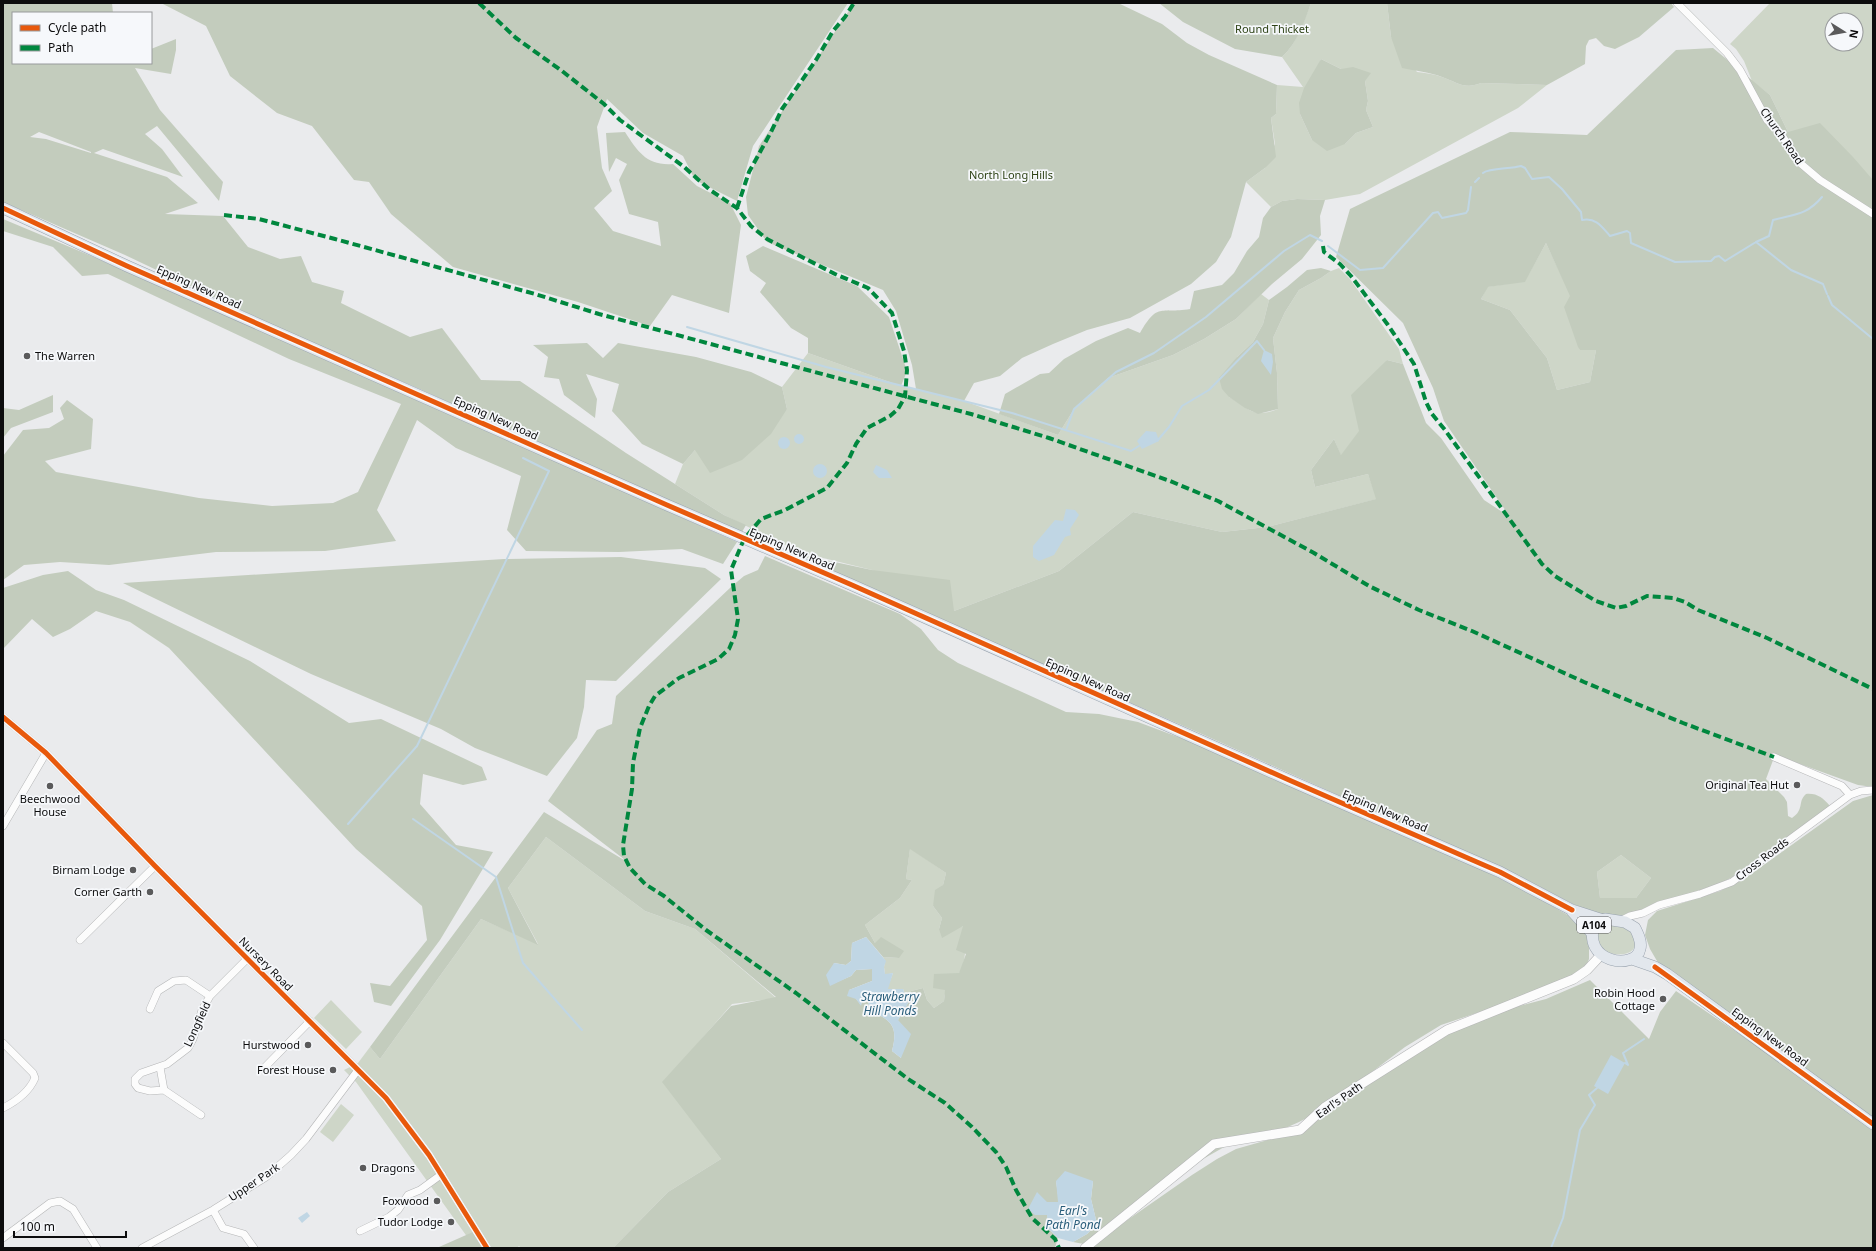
<svg xmlns="http://www.w3.org/2000/svg" width="1876" height="1251" viewBox="0 0 1876 1251" font-family="'Noto Sans',sans-serif">
<style>
.green{fill:#ced6c8;fill-rule:evenodd}
.forest{fill:#c3ccbd;fill-rule:evenodd}
.water{fill:#c0d6e4}
.lines{fill:none;stroke-linecap:round;stroke-linejoin:round}
.stream{stroke:#c0d6e4;stroke-width:2}
.minor-casing{stroke:#b5b6b7;stroke-width:8}
.tertiary-casing{stroke:#b5b6b7;stroke-width:10}
.primary-casing{stroke:#99a3ae;stroke-width:12}
.minor{stroke:#fcfcfc;stroke-width:7}
.tertiary{stroke:#fcfcfc;stroke-width:9}
.primary{stroke:#e2e7ed;stroke-width:11}
.quiet{stroke:#00873e;stroke-width:4;stroke-dasharray:8 4;stroke-linecap:butt}
.cycleway-casing{stroke:#f6f8fb;stroke-width:8}
.cycleway{stroke:#e8590c;stroke-width:5}
.poi-dot{fill:#5a5a5b;stroke:#f6f8fb;stroke-width:1.5}
.labels{text-anchor:middle;stroke-width:3.5;stroke-linejoin:round;paint-order:stroke}
.shield{fill:#f6f8fb;stroke:#525354;stroke-width:1}
.shield-label{font-size:10px;font-weight:bold;fill:#0c0c0d}
.park-label{font-size:11px;fill:#2d4215;stroke:#f6f8fb}
.street-label{font-size:11px;fill:#0c0c0d;stroke:#f6f8fb}
.poi-label{font-size:11px;fill:#0c0c0d;stroke:#f6f8fb;text-anchor:end}
.water-label{font-size:12px;font-style:italic;fill:#295d7a;stroke:#f6f8fb}
</style>
<rect width="100%" height="100%" fill="#eaebed"/>
<path class="green" d="M 1311,3 L 1387,3 L 1391,37 L 1417,72 C 1425,73 1434,74 1442,77 C 1457,82 1464,90 1481,83 L 1547,85 L 1518,108 L 1360,194 L 1325,200 L 1297,199 L 1282,201 L 1271,207 L 1246,182 L 1265,168 L 1275,144 L 1271,118 L 1276,114 L 1277,85 L 1303,87 L 1282,57 C 1298,42 1303,23 1311,3 ZM 1321,59 L 1365,81 L 1368,101 L 1366,110 L 1373,127 L 1356,133 L 1345,144 L 1312,140 L 1300,114 Z
M 1770,3 L 1873,3 L 1873,201 L 1788,132 L 1770,95 L 1752,81 L 1744,61 L 1736,49 L 1730,44 ZM 1832,20 L 1856,20 L 1856,44 L 1832,44 Z
M 1546,243 L 1571,296 L 1580,350 L 1596,350 L 1590,382 L 1557,390 L 1547,358 L 1510,310 L 1481,299 L 1487,287 L 1525,281 Z
M 1339,268 L 1350,279 L 1399,349 L 1403,364 L 1387,360 L 1360,431 L 1341,456 L 1334,439 L 1311,470 L 1315,487 L 1368,474 L 1377,499 L 1267,527 L 1222,532 L 1133,512 L 1059,571 L 954,611 L 872,570 L 799,552 L 724,515 L 675,484 L 683,464 L 695,450 L 787,409 L 782,387 L 808,353 L 901,386 L 964,401 L 1058,435 L 1074,409 L 1108,378 L 1173,355 L 1204,339 L 1236,319 L 1261,294 L 1269,300 L 1263,324 L 1253,342 L 1237,357 L 1229,397 C 1251,409 1252,419 1278,409 L 1277,373 L 1273,338 L 1285,312 L 1299,290 L 1321,278 L 1331,271 Z
M 546,837 L 645,911 L 695,929 L 776,998 L 732,1004 L 664,1082 L 721,1159 L 668,1192 L 613,1248 L 521,1248 L 519,1246 L 517,1248 L 485,1248 L 468,1238 L 356,1082 L 344,1070 L 358,1063 L 370,1047 L 380,1059 L 481,919 L 538,944 L 508,888 Z
M 910,848 L 946,873 L 943,885 L 933,906 L 942,918 L 939,929 L 964,926 C 965,942 968,960 958,975 C 951,986 945,986 944,1001 L 934,1008 L 927,1000 L 923,988 L 911,991 L 908,1003 L 903,989 L 887,989 L 893,973 L 885,975 L 884,967 L 885,961 L 883,957 L 899,958 L 875,943 L 865,925 L 900,898 L 912,880 L 906,879 Z
M 1621,855 L 1651,878 L 1636,898 L 1600,898 L 1597,872 Z
M 1602,924 L 1620,924 L 1633,933 C 1634,937 1637,944 1634,948 C 1629,958 1605,955 1599,947 C 1596,943 1596,936 1594,931 Z
M 331,1000 L 362,1032 L 346,1049 L 314,1018 Z
M 341,1104 L 354,1115 L 333,1142 L 320,1132 Z"/>
<path class="forest" d="M 3,3 L 112,3 L 113,13 L 13,13 L 13,63 L 151,63 L 151,49 L 176,39 L 176,50 L 171,74 L 135,68 L 160,110 L 223,182 L 219,201 L 157,126 L 145,134 L 162,149 L 183,177 L 103,149 L 94,153 L 167,177 L 198,203 L 165,214 L 223,216 L 248,247 L 280,259 L 301,256 L 312,282 L 344,291 L 341,303 L 410,337 L 442,328 L 481,380 L 520,381 L 626,453 L 724,515 L 746,525 L 742,532 L 563,455 L 422,390 L 281,329 L 125,255 L 3,202 ZM 39,132 L 91,152 L 91,153 L 46,139 L 30,137 Z
M 161,3 L 848,3 L 753,146 L 737,201 L 695,180 L 683,156 L 643,133 L 607,99 L 597,127 L 602,168 L 612,191 L 594,208 L 613,231 L 661,246 L 658,222 L 629,214 L 619,180 L 627,164 L 616,158 L 609,172 L 606,133 L 625,132 C 638,152 647,166 673,164 L 697,186 L 730,203 L 741,225 L 729,313 L 672,295 L 650,326 L 578,302 L 453,267 L 391,214 L 369,182 L 354,180 L 312,126 L 277,113 L 230,76 L 206,26 Z
M 854,3 L 1118,3 L 1162,24 L 1187,43 L 1209,55 L 1277,85 L 1276,114 L 1271,118 L 1276,157 L 1265,168 L 1246,182 L 1231,237 L 1216,262 L 1191,284 L 1130,318 L 1087,330 L 1053,344 L 1022,358 L 1000,376 L 974,383 L 964,401 L 916,389 L 912,365 L 896,311 L 883,290 L 767,242 L 748,215 L 746,197 L 759,146 Z
M 1159,3 L 1311,3 C 1304,23 1298,42 1282,57 L 1235,49 L 1183,22 Z
M 1387,3 L 1671,3 L 1674,7 L 1639,37 L 1615,49 L 1604,46 L 1596,38 L 1589,40 L 1586,46 L 1585,64 L 1547,85 L 1481,83 C 1464,90 1457,82 1442,77 C 1430,72 1415,71 1402,68 L 1391,37 Z
M 1713,48 L 1770,95 L 1788,132 L 1820,123 L 1853,157 L 1873,180 L 1873,787 L 1858,785 L 1775,755 L 1766,779 L 1784,797 L 1787,802 L 1788,816 L 1792,818 C 1805,809 1797,802 1806,794 C 1817,793 1823,798 1830,806 L 1744,871 L 1721,883 L 1625,915 L 1614,917 L 1600,915 L 1573,904 L 1521,877 L 1204,735 L 826,569 L 802,555 L 872,570 L 950,580 L 954,611 L 1059,571 L 1133,512 L 1222,532 L 1267,527 L 1376,499 L 1368,474 L 1315,487 L 1311,470 L 1334,439 L 1341,455 L 1359,431 L 1351,395 L 1387,360 L 1403,364 L 1426,423 L 1441,438 L 1484,500 L 1510,517 L 1444,421 L 1433,388 L 1403,323 L 1336,257 L 1350,209 L 1510,132 L 1587,135 L 1676,50 ZM 1546,243 L 1570,296 L 1564,307 L 1578,347 L 1580,350 L 1596,350 L 1590,382 L 1557,390 L 1547,358 L 1510,310 L 1481,299 L 1488,287 L 1525,282 ZM 1621,855 L 1651,878 L 1636,898 L 1600,898 L 1597,872 Z
M 1321,59 L 1341,69 L 1353,67 L 1371,73 L 1365,81 L 1368,101 L 1366,110 L 1373,127 L 1356,133 L 1345,144 L 1327,151 L 1312,140 L 1300,114 L 1299,103 L 1304,88 Z
M 1297,199 L 1325,200 L 1320,216 L 1321,235 L 1302,259 L 1272,284 L 1236,319 L 1204,339 L 1173,355 L 1108,378 L 1074,409 L 1058,435 L 999,414 L 1005,394 L 1040,374 L 1049,373 L 1064,359 L 1096,341 L 1128,328 L 1140,333 C 1158,302 1159,314 1190,309 L 1194,291 L 1222,285 L 1234,273 L 1247,251 L 1259,237 L 1263,218 L 1271,207 L 1282,201 Z
M 3,219 L 89,255 L 737,542 L 723,564 L 682,549 L 619,552 L 526,551 L 507,530 L 521,476 L 456,448 L 417,420 L 377,510 L 396,541 L 325,551 L 216,552 L 109,565 L 60,562 L 24,565 L 3,580 L 3,456 L 23,430 L 49,428 L 64,419 L 60,408 L 67,400 L 93,419 L 91,449 L 45,461 L 56,472 L 199,498 L 272,506 L 333,503 L 358,492 L 401,404 L 289,359 L 108,274 L 82,276 L 53,247 L 3,231 Z
M 763,246 L 857,286 L 889,317 L 907,371 L 901,386 L 808,353 L 808,338 L 791,328 L 760,292 L 766,283 L 750,271 L 746,256 Z
M 1321,268 L 1331,271 L 1321,278 L 1299,290 L 1285,312 L 1273,338 L 1277,373 L 1278,409 L 1258,414 L 1245,408 L 1229,397 L 1222,389 L 1219,378 L 1237,357 L 1253,342 L 1263,324 L 1269,300 L 1287,287 L 1307,270 Z
M 587,343 L 603,358 L 618,343 L 696,357 L 751,372 L 782,387 L 787,409 L 771,434 L 742,460 L 710,473 L 695,450 L 683,464 L 642,444 L 612,411 L 619,384 L 586,374 L 597,399 L 595,418 L 564,395 L 559,379 L 544,377 L 548,357 L 533,345 Z
M 53,395 L 53,412 L 11,428 L 3,438 L 3,408 L 19,410 Z
M 765,556 L 900,614 L 921,629 L 938,650 L 958,663 L 1066,712 L 1099,714 L 1138,722 L 1194,743 L 1455,857 L 1524,890 L 1580,922 L 1586,932 L 1589,947 L 1589,959 L 1585,969 L 1545,990 L 1441,1025 L 1405,1047 L 1320,1111 L 1299,1122 L 1281,1130 L 1226,1146 L 1203,1159 L 1084,1244 L 1073,1242 L 1087,1234 L 1097,1224 L 1091,1199 L 1093,1181 L 1056,1181 L 1059,1202 L 1047,1202 L 1048,1228 L 1058,1238 L 1055,1248 L 613,1248 L 668,1192 L 721,1159 L 662,1082 L 731,1006 L 776,997 L 695,929 L 645,911 L 546,837 L 508,888 L 538,945 L 481,919 L 380,1059 L 370,1047 L 544,812 L 629,863 L 548,801 L 597,730 L 612,724 L 616,696 L 731,587 L 744,576 L 758,570 ZM 910,849 L 946,873 L 943,885 L 935,890 L 933,906 L 942,918 L 939,929 L 942,938 L 963,926 L 956,950 L 966,954 L 959,973 L 934,974 L 933,988 L 945,990 L 944,1001 L 934,1008 L 927,1000 L 923,988 L 911,991 L 908,1003 L 898,1020 L 901,1058 L 892,1051 C 899,1024 890,1021 869,1009 L 868,996 L 863,995 L 861,1005 L 849,990 L 872,981 L 872,969 L 856,970 L 851,976 L 830,985 L 834,963 L 846,965 L 851,961 L 852,943 L 866,937 L 883,957 L 899,958 L 904,951 L 881,937 L 875,943 L 865,925 L 900,898 L 912,880 L 906,879 Z
M 621,557 L 705,568 L 721,579 L 616,681 L 586,680 L 584,707 L 577,738 L 547,776 L 475,748 L 441,729 L 311,674 L 123,583 L 504,559 Z
M 68,571 L 96,590 L 124,600 L 250,661 L 349,723 L 381,719 L 482,767 L 487,780 L 463,785 L 423,774 L 420,804 L 456,845 L 493,852 L 440,940 L 391,1006 L 374,1002 L 370,983 L 390,986 L 427,940 L 422,906 L 356,849 L 169,648 L 130,622 L 96,611 L 70,629 L 53,637 L 32,619 L 3,649 L 3,588 L 43,575 Z
M 1873,795 L 1873,1118 L 1657,961 L 1650,949 L 1645,935 L 1648,920 L 1657,911 L 1720,891 L 1747,877 L 1853,801 Z
M 1590,980 L 1649,1039 L 1660,1012 L 1676,991 L 1763,1050 L 1873,1129 L 1873,1248 L 1091,1248 L 1126,1221 L 1192,1175 L 1217,1159 L 1236,1149 L 1285,1135 L 1320,1119 L 1373,1078 L 1445,1032 L 1508,1009 L 1546,999 Z
M 473,1232 L 485,1248 L 439,1248 L 439,1247 Z"/>
<path class="water" d="M 1264,350 L 1272,354 L 1273,362 L 1271,375 L 1261,361 Z
M 1146,431 L 1156,432 L 1159,441 L 1142,449 L 1137,441 Z
M794 439a5 5 0 1 1 10 0a5 5 0 1 1-10 0Z
M778 443a6 6 0 1 1 12 0a6 6 0 1 1-12 0Z
M813 471a7 7 0 1 1 14 0a7 7 0 1 1-14 0Z
M 876,465 L 887,470 L 892,478 L 879,478 L 873,472 Z
M 1066,509 L 1075,510 L 1079,515 L 1070,529 L 1071,535 L 1065,537 L 1054,555 L 1039,561 L 1033,557 L 1033,546 L 1055,520 L 1063,521 Z
M 866,937 L 886,961 L 884,967 L 885,974 L 893,973 L 888,989 L 903,989 L 908,1003 L 898,1020 L 911,1034 L 901,1058 L 892,1051 C 899,1024 890,1021 869,1009 L 868,996 L 863,995 L 861,1006 L 856,999 L 847,996 L 849,990 L 872,981 L 872,969 L 856,970 L 851,976 L 830,986 L 826,975 L 834,963 L 846,965 L 851,961 L 852,943 Z
M 1611,1055 L 1625,1063 L 1608,1094 L 1594,1086 Z
M 1065,1171 L 1093,1181 L 1091,1199 L 1097,1224 L 1087,1234 L 1073,1242 L 1058,1238 L 1048,1228 L 1047,1215 L 1035,1215 L 1028,1209 L 1037,1192 L 1047,1202 L 1058,1202 L 1056,1181 Z
M 307,1212 L 310,1216 L 302,1223 L 298,1218 Z"/>
<g class="lines">
<path class="stream" d="M 1483,173 C 1489,168 1511,169 1521,166 L 1525,168 L 1532,179 L 1549,177 L 1562,189 L 1581,212 L 1582,220 C 1596,217 1602,227 1610,236 L 1627,231 L 1630,233 L 1631,243 L 1675,262
M 1475,182 L 1479,178
M 1756,242 L 1769,236 L 1773,220 C 1795,214 1807,215 1822,197
M 1328,246 L 1360,270 L 1383,268 L 1433,213 L 1438,212 L 1442,218 L 1466,213 L 1468,210 L 1471,187
M 1676,262 L 1711,261 L 1715,257 L 1719,256 L 1725,261 L 1756,242 L 1791,270 L 1823,284 L 1827,294
M 1828,296 L 1832,305 L 1873,339
M 687,327 L 826,367 L 1012,413 L 1131,451 L 1142,444
M 1066,430 L 1074,409 L 1116,372 L 1154,353 L 1206,317 L 1284,251 L 1310,235 L 1322,241
M 1157,441 L 1169,427 L 1182,406 L 1209,390 L 1257,341 L 1264,350
M 413,819 L 496,877 L 523,963 L 582,1030
M 348,824 L 417,746 L 549,471 L 523,458
M 1625,1063 L 1628,1065 L 1623,1053 L 1644,1039
M 1551,1248 L 1563,1218 L 1580,1130 L 1595,1105 L 1589,1095 L 1597,1088"/>
<g class="minor-casing">
<path id="minor" d="M 1677,3 L 1727,53 L 1740,70 L 1767,120 L 1781,134 L 1800,163 L 1820,180 L 1873,214
M 3,717 L 46,753 L 155,866 L 386,1098 L 429,1155 L 487,1248
M 1774,757 L 1842,786 L 1850,795
M 3,826 L 46,753
M 1620,921 L 1630,916 L 1643,913 L 1659,905 L 1700,894 L 1732,882 L 1850,795 L 1861,791 L 1873,790
M 80,940 L 155,866
M 150,1009 L 158,991 L 174,981 L 186,980 L 210,996
M 3,1043 L 33,1073 L 35,1078 C 29,1092 17,1101 3,1108
M 160,1067 L 164,1090
M 265,1067 L 310,1021
M 201,1115 L 164,1090 L 150,1091 L 138,1088 L 135,1084 L 135,1079 L 141,1073 L 167,1064 L 188,1048 L 193,1039 L 202,1010 L 210,996 L 247,959
M 213,1210 L 223,1228 L 244,1234 L 254,1248
M 360,1231 L 389,1217 L 398,1210 L 408,1195 L 420,1190 L 442,1174
M 3,1238 L 50,1203 L 60,1201 L 73,1209 L 97,1248
M 142,1248 L 213,1210 L 266,1177 L 291,1155 L 306,1139 L 358,1070"/>
</g>
<g class="tertiary-casing">
<path id="tertiary" d="M 1085,1248 L 1214,1144 L 1300,1130 L 1325,1107 L 1447,1030 L 1574,979 L 1587,970 L 1601,955"/>
</g>
<g class="primary-casing">
<path id="primary" d="M 3,208 L 127,266 L 667,505 L 852,585 L 1289,780 L 1470,859 L 1500,872 L 1572,910 L 1603,920
M 1572,911 L 1591,932
M 1605,919 L 1625,922 L 1635,928 C 1638,934 1642,942 1640,949 C 1636,971 1580,963 1595,923 Z
M 1632,959 L 1655,967 L 1667,974 L 1873,1124"/>
</g>
<use href="#minor" class="minor"/>
<use href="#tertiary" class="tertiary"/>
<use href="#primary" class="primary"/>
<path class="quiet" d="M 479,3 L 516,38 L 562,71 L 604,104 L 620,120 L 683,166 L 710,190 L 737,208 L 751,226 L 767,239 L 835,274 L 868,288 L 892,313 L 904,351 L 907,370 L 905,397 L 898,409 L 890,416 L 867,428 L 856,444 L 847,463 L 827,488 L 785,510 L 761,519 L 744,539 L 731,570 L 738,619 L 735,635 L 729,649 L 718,659 L 679,678 L 655,696 L 649,706 L 640,728 L 633,763 L 632,789 L 623,845 L 624,856 L 630,868 L 645,884 L 664,896 L 706,930 L 796,993 L 908,1079 L 945,1103 L 972,1127 L 996,1152 L 1006,1167 L 1016,1190 L 1032,1218 L 1055,1239 L 1059,1248
M 737,208 L 749,172 L 771,132 L 782,109 L 816,60 L 833,31 L 845,17 L 854,3
M 224,215 L 259,219 L 335,239 L 535,294 L 599,314 L 971,414 L 1049,438 L 1170,481 L 1218,501 L 1314,553 L 1369,586 L 1419,610 L 1472,631 L 1584,682 L 1683,723 L 1774,757
M 1323,246 L 1324,252 L 1340,264 L 1351,276 L 1388,325 L 1414,364 L 1426,402 L 1432,414 L 1445,430 L 1542,564 L 1555,576 L 1571,586 L 1596,601 L 1616,608 L 1626,606 L 1647,596 L 1673,598 L 1685,602 L 1698,610 L 1767,638 L 1873,689"/>
<g class="cycleway-casing">
<path id="cycleway" d="M 3,208 L 127,266 L 667,505 L 852,585 L 1289,780 L 1470,859 L 1500,872 L 1572,910
M 3,717 L 46,753 L 155,866 L 386,1098 L 429,1155 L 487,1248
M 1655,967 L 1873,1124"/>
</g>
<use href="#cycleway" class="cycleway"/>
</g>
<g class="poi-dot">
<circle cx="27" cy="356" r="4"/>
<circle cx="1797" cy="785" r="4"/>
<circle cx="50" cy="786" r="4"/>
<circle cx="133" cy="870" r="4"/>
<circle cx="150" cy="892" r="4"/>
<circle cx="1663" cy="999" r="4"/>
<circle cx="308" cy="1045" r="4"/>
<circle cx="333" cy="1070" r="4"/>
<circle cx="363" cy="1168" r="4"/>
<circle cx="437" cy="1201" r="4"/>
<circle cx="451" cy="1222" r="4"/>
</g>
<g class="labels">
<rect class="shield" x="1577" y="917" width="34" height="16" rx="3"/>
<g class="shield-label">
<text x="1594" y="929">A104</text>
</g>
<g class="park-label">
<text x="1272" y="33">Round Thicket</text>
<text x="1011" y="179">North Long Hills</text>
</g>
<g class="street-label">
<text transform="translate(1782 136) rotate(55)" y="4">Church Road</text>
<text transform="translate(199 287) rotate(24)" y="4">Epping New Road</text>
<text transform="translate(496 418) rotate(24)" y="4">Epping New Road</text>
<text transform="translate(792 549) rotate(23)" y="4">Epping New Road</text>
<text transform="translate(1088 680) rotate(24)" y="4">Epping New Road</text>
<text transform="translate(1385 811) rotate(23)" y="4">Epping New Road</text>
<text transform="translate(1762 859) rotate(-37)" y="4">Cross Roads</text>
<text transform="translate(266 964) rotate(45)" y="4">Nursery Road</text>
<text transform="translate(197 1024) rotate(-65)" y="4">Longfield</text>
<text transform="translate(1770 1037) rotate(36)" y="4">Epping New Road</text>
<text transform="translate(1339 1100) rotate(-35)" y="4">Earl's Path</text>
<text transform="translate(254 1182) rotate(-34)" y="4">Upper Park</text>
</g>
<g class="poi-label">
<text x="35" y="360" text-anchor="start">The Warren</text>
<text x="1789" y="789">Original Tea Hut</text>
<text x="50" y="803" text-anchor="middle">Beechwood<tspan x="50" dy="13">House</tspan></text>
<text x="125" y="874">Birnam Lodge</text>
<text x="142" y="896">Corner Garth</text>
<text x="1655" y="997">Robin Hood<tspan x="1655" dy="13">Cottage</tspan></text>
<text x="300" y="1049">Hurstwood</text>
<text x="325" y="1074">Forest House</text>
<text x="371" y="1172" text-anchor="start">Dragons</text>
<text x="429" y="1205">Foxwood</text>
<text x="443" y="1226">Tudor Lodge</text>
</g>
<g class="water-label">
<text x="890" y="1001">Strawberry<tspan x="890" dy="14">Hill Ponds</tspan></text>
<text x="1073" y="1215">Earl's<tspan x="1073" dy="14">Path Pond</tspan></text>
</g>
</g>
<rect width="1876" height="1251" fill="none" stroke="#0c0c0d" stroke-width="8"/>
<rect x="12" y="12" width="140" height="52" fill="#f6f8fb" stroke="#989a9c"/>
<rect x="20" y="25" width="20" height="6" fill="#e8590c" stroke="#989a9c"/>
<text x="48" y="32" font-size="12" fill="#0c0c0d">Cycle path</text>
<rect x="20" y="45" width="20" height="6" fill="#00873e" stroke="#989a9c"/>
<text x="48" y="52" font-size="12" fill="#0c0c0d">Path</text>
<g transform="translate(1844 32) rotate(101)"><circle r="19" fill="#f6f8fb" stroke="#989a9c"/>
<path d="M0-3L7 15L0 10L-7 15Z" fill="#5a5a5b"/>
<text y="-6" font-size="11" font-weight="bold" text-anchor="middle" fill="#0c0c0d">N</text>
</g>
<path d="M14 1231v6h112v-6" fill="none" stroke="#0c0c0d" stroke-width="2"/>
<text x="20" y="1231" font-size="12" fill="#0c0c0d" stroke="#f6f8fb" stroke-width="3" paint-order="stroke">100 m</text>
</svg>
